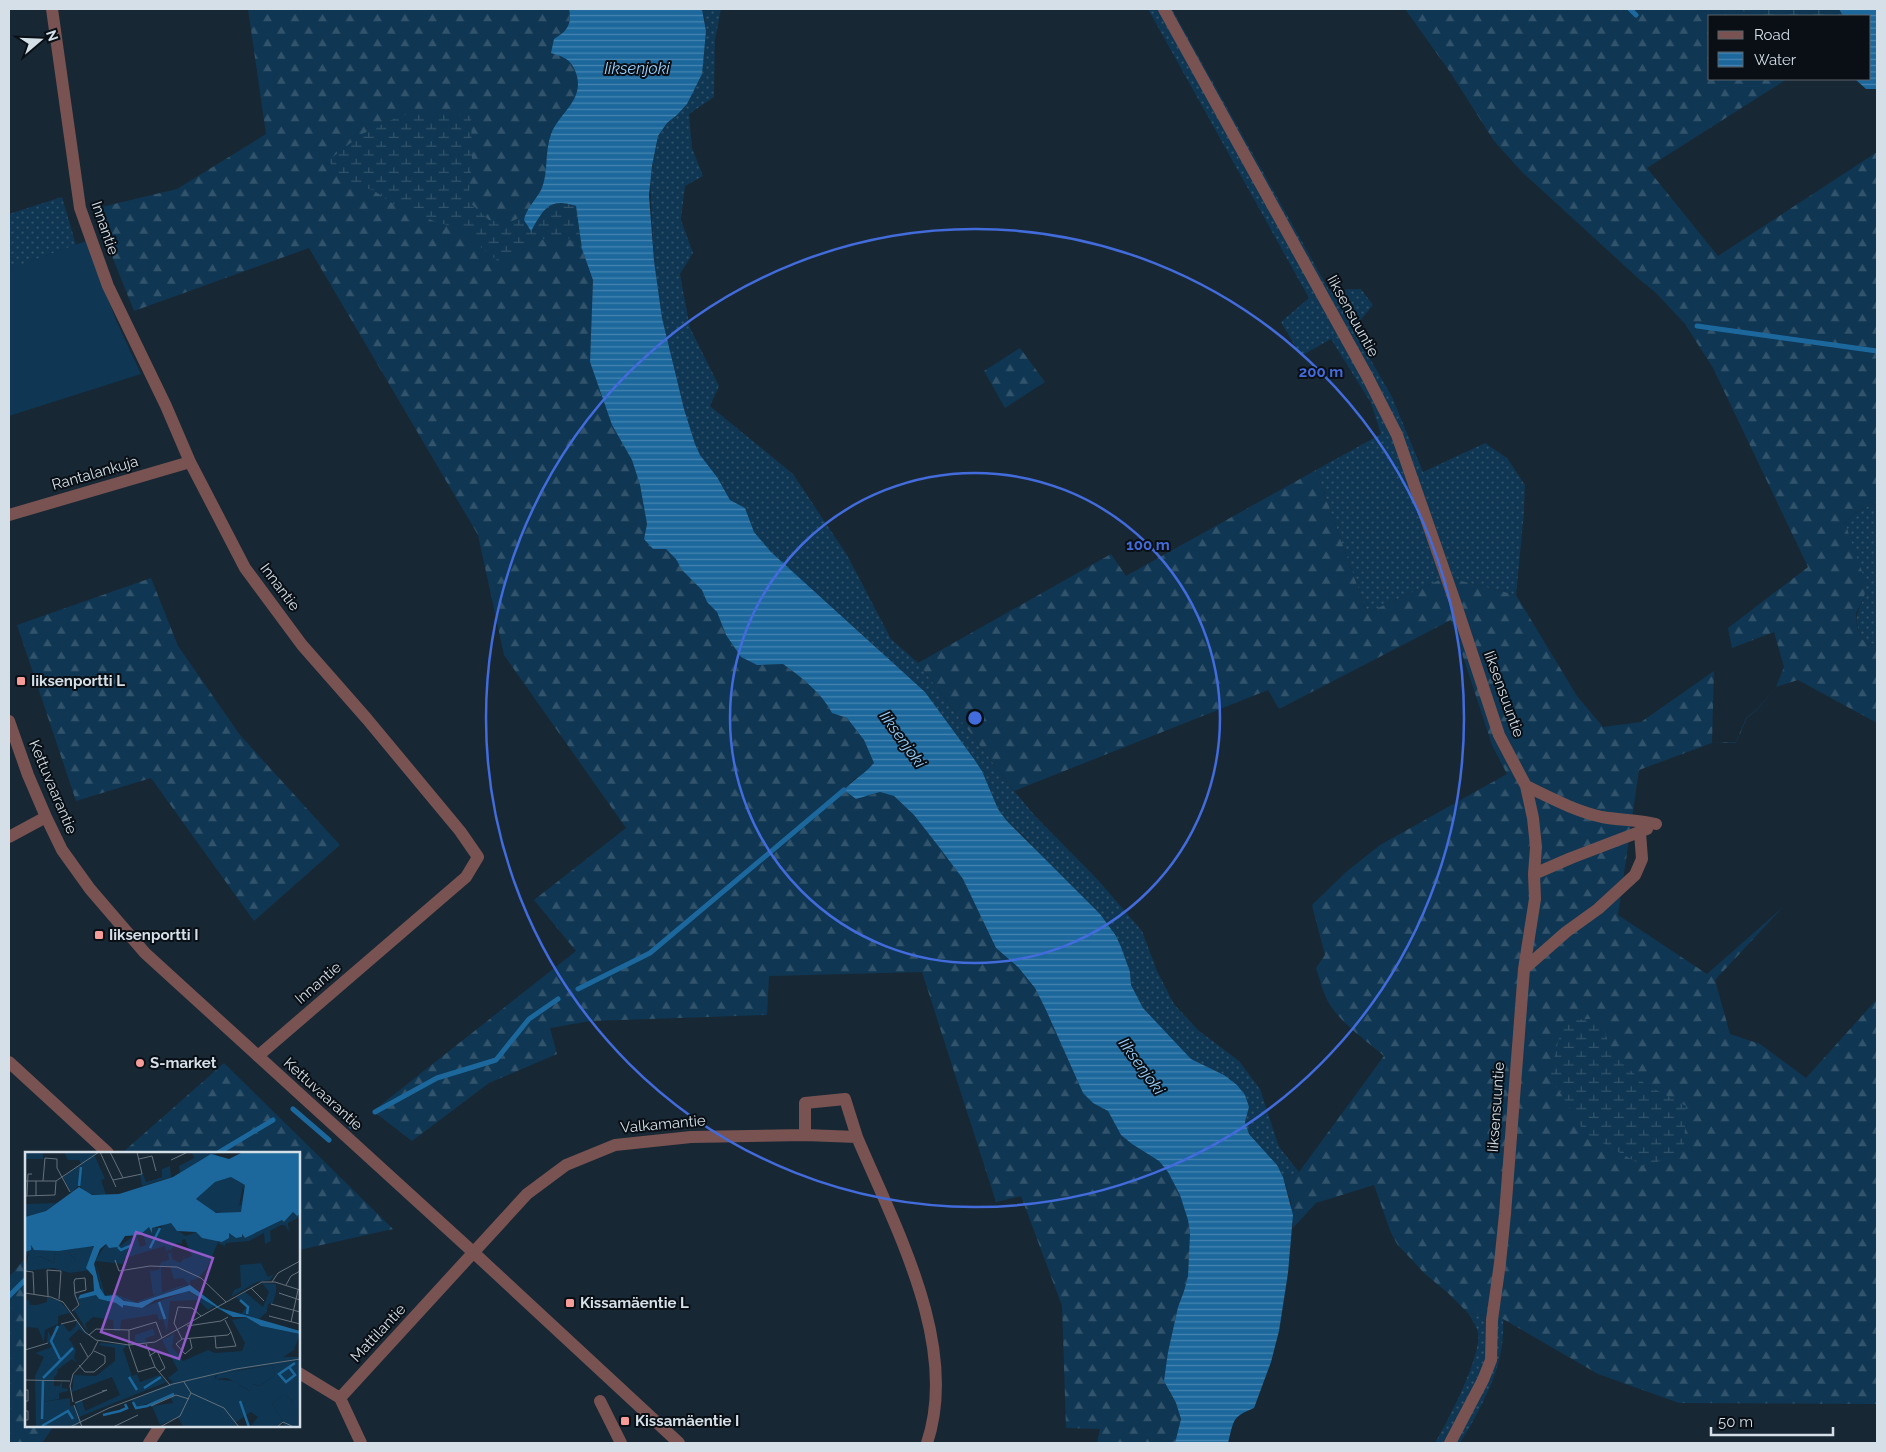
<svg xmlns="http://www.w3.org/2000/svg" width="1886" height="1452" viewBox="0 0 1886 1452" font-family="Raleway,sans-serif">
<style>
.grass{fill:url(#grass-dots)}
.forest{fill:url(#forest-firs)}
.wetland{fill:url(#wetland-marsh)}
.garden{fill:#0f3652}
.water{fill:url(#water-rules)}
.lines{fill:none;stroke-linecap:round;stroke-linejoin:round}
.stream{stroke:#1c689d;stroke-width:5}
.minor{stroke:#785352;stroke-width:12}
.tertiary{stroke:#785352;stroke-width:12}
.ring{fill:none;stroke:#426bdb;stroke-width:2.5}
.poi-dot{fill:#f59b98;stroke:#090f15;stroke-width:2}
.labels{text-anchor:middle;stroke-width:4;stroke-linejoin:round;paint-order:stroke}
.street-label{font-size:15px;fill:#d5dfe7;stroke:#090f15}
.poi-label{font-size:15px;font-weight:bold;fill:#d5dfe7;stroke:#090f15;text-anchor:start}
.water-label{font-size:16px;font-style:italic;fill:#9ad0fc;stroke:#090f15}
.inset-river{fill:none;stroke:#1c689d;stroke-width:2.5}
.inset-road{fill:none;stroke:#64717c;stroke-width:1}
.view{fill:#9259c9;fill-opacity:0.15;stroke:#9259c9;stroke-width:2.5}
.inset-edge{fill:none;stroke:#d5dfe7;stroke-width:2.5}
.centre{fill:#426bdb;stroke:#090f15;stroke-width:2.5}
.ring-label{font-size:15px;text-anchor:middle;font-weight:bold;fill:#426bdb;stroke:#090f15;stroke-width:4;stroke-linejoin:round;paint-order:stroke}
</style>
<defs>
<pattern id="grass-dots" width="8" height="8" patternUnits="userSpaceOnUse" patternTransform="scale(1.25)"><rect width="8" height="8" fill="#0f3652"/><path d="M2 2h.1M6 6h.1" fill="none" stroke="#31536b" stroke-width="1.8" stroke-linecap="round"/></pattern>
<pattern id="forest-firs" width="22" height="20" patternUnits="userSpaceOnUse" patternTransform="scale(1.25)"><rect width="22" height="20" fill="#0f3652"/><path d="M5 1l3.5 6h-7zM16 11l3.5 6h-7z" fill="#31536b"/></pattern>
<pattern id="wetland-marsh" width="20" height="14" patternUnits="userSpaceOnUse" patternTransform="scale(1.25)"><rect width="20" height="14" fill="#0f3652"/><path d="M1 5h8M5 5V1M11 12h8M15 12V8" fill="none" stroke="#31536b"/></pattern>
<pattern id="water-rules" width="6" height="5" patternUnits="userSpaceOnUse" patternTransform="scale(1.25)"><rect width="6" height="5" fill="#1c689d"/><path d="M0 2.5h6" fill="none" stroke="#4784af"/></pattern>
</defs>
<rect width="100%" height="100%" fill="#182734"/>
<path class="grass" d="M 703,9 L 721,9 L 715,40 L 714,97 L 689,114 L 692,148 L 703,176 L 685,186 L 681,220 L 693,253 L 680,274 L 690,328 L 719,386 L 710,406 L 793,474 L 847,555 L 891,639 L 918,663 L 1014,791 L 1036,817 L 1098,880 L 1142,931 L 1157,971 L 1174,1004 L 1198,1030 L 1239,1061 L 1260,1089 L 1279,1147 L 1299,1172 L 1283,1177 L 1277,1165 L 1249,1134 L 1245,1122 L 1249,1107 L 1224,1075 L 1191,1059 L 1143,1008 L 1131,985 L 1130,972 L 1027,839 L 1006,820 L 998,809 L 982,771 L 925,692 L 771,552 L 754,532 L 745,508 L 730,500 L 717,477 L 700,455 L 695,444 L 684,409 L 662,318 L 654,262 L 650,180 L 658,136 L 667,123 L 677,115 L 706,31 Z
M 1148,9 L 1172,9 L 1329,290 L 1361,289 L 1373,305 L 1353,329 L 1392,397 L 1423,472 L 1485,443 L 1507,458 L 1525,485 L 1524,512 L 1516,595 L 1446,577 L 1367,613 L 1316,470 L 1381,434 L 1371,403 L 1331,339 L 1301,356 L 1281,322 L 1309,298 Z
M 62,197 L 90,293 L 9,409 L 9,214 Z
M 1877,502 L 1877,643 L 1873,645 L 1861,639 C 1855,619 1855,616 1864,598 L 1845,523 L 1855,513 Z
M 1468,1313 L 1503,1319 C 1505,1359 1491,1388 1472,1423 C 1469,1430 1463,1436 1460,1443 L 1435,1443 C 1447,1423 1482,1355 1478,1334 C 1477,1326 1472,1320 1468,1313 Z"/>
<path class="forest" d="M 248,9 L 569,9 C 572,25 567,31 554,39 C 562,52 578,68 578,82 C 579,103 561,115 552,132 C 545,145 548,160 546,174 C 544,189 533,202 525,215 L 531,231 L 539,217 L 576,206 L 584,255 L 590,267 L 593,280 L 590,362 L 612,425 L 632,460 L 640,485 L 647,524 L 644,539 L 666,549 L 676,559 L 683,570 L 702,590 L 707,602 L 717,612 L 726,635 L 741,657 L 757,665 L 783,664 C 802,678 821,692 832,713 L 847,718 L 864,740 L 874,763 L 865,774 L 854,779 L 845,790 L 868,796 L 880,792 L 894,796 L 914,815 L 939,847 L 963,879 L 996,948 L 1018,967 L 1035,988 L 1046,1010 L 1083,1093 L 1093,1103 L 1108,1111 L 1121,1135 L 1132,1144 L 1159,1161 L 1168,1172 L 1180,1195 L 1188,1220 L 1190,1233 L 1188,1276 L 1184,1291 L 1178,1307 L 1168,1352 L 1169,1392 L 1176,1403 L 1181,1419 L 1175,1443 L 1097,1443 L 1100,1429 L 1066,1428 L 1062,1306 L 1021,1196 L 996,1202 L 922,972 L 769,976 L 767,1015 L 591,1021 L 550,1028 L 557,1054 L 489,1083 L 412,1141 L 373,1111 L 576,951 L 534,900 L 626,828 L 504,655 L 478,535 L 309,248 L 134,311 L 93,209 L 177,189 L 266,134 Z
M 1405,9 L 1739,9 L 1754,16 L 1710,16 L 1710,79 L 1787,79 L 1647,168 L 1718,256 L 1877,152 L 1877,502 L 1855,513 L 1845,523 L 1866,583 L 1864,598 L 1856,613 L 1857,627 L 1861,639 L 1873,645 L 1877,643 L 1877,723 L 1798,680 L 1776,687 L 1757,710 L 1747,718 L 1736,743 L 1712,743 L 1639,770 L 1618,915 L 1707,974 L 1783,907 L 1715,980 L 1730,1034 L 1760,1044 L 1806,1078 L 1877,999 L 1877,1404 L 1679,1403 L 1598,1374 L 1503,1319 L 1468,1313 L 1448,1293 L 1425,1274 L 1397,1244 L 1391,1233 L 1374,1185 L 1316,1203 L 1293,1228 L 1291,1202 L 1283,1177 L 1299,1172 L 1384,1056 C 1366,1040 1344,1026 1330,1005 C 1323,994 1320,980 1316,968 L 1325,955 L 1312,905 L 1346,872 L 1380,845 L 1507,774 L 1492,745 L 1451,620 L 1279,709 L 1268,690 L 1014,791 L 918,663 L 1111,554 L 1126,576 L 1316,470 L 1367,613 L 1446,577 L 1516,595 L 1577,696 L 1603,727 L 1641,722 L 1714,671 L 1712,743 L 1736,742 L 1746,718 L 1757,709 L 1776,687 L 1784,667 L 1774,632 L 1732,648 L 1728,628 L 1808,567 L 1713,368 L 1685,324 L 1656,293 L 1639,279 L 1522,172 L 1494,141 L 1450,72 Z
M 1020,348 L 1045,382 L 1005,408 L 984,371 Z
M 151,578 L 178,646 L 240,735 L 340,845 L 254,921 L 151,778 L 76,801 L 17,625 Z
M 224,1063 L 393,1229 L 299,1250 L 299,1153 L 122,1153 Z
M 26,1257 L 26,1426 L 54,1426 L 42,1443 L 9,1443 L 9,1277 Z"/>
<path class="wetland" d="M 1739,9 L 1839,9 L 1843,16 L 1754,16 Z
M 444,112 L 471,116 L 472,162 L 468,201 L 489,220 L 508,223 L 525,215 L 524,220 L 539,217 L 549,206 L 561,202 L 576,206 L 582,249 L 568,238 L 551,235 L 500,263 L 459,229 L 434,221 L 395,205 L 373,190 L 340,181 L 329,160 L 362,134 L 402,115 Z
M 1600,1018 L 1612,1053 L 1645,1084 L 1686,1106 L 1684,1147 L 1647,1168 L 1585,1133 L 1550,1076 L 1563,1021 Z"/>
<path class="garden" d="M 86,241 L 116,320 L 141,374 L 9,416 L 9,269 Z"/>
<path class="water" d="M 569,9 L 702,9 L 706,31 L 702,74 L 687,104 L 677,115 L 667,123 L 658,136 L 652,166 L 649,195 L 654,261 L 662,318 L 684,409 L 695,444 L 700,455 L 717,477 L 730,500 L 745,508 L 754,532 L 771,552 L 925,692 L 974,759 L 982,771 L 998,809 L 1006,820 L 1100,914 L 1116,936 L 1121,947 L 1130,972 L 1131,985 L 1143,1008 L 1191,1059 L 1224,1075 L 1237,1085 L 1245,1095 L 1249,1107 L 1245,1122 L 1249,1134 L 1277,1165 L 1283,1177 L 1293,1215 L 1288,1273 L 1279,1331 L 1271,1362 L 1254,1408 C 1231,1417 1234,1421 1228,1443 L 1175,1443 L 1181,1419 L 1176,1403 L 1164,1381 L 1168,1352 L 1178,1307 L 1184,1291 L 1188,1276 L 1190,1233 L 1188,1220 L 1180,1195 L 1168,1172 L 1159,1161 L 1132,1144 L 1121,1135 L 1108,1111 L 1093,1103 L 1083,1093 L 1046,1010 L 1035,988 L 1018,967 L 996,948 L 963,879 L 939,847 L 914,815 L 894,796 L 880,792 L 856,799 L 844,790 C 854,779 865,774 874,763 L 864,740 L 847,718 L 832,713 C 821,692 802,678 783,664 L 757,665 L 741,657 L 726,635 L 717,612 L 707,602 L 702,590 L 682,570 L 676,559 L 666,549 L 653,549 L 644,539 L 647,524 L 640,485 L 632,460 L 612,425 L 590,362 L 593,280 L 582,249 L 576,206 C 549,197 544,209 531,231 L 524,220 C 526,209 535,201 541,190 C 549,173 544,153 551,134 C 560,112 585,100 576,73 C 571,59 564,57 551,53 L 554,39 C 567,31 572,25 569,9 Z
M 1839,9 L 1877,9 L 1877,89 L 1866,89 L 1855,79 L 1870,79 L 1870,16 L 1843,16 Z"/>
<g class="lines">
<path class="stream" d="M 1630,9 L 1636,15
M 1697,326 L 1877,351
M 578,989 L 650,953 L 844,790
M 293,1109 L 329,1140
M 375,1112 L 437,1078 L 496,1060 L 529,1019 L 558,999
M 351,1126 L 356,1123
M 218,1153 L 273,1120
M 9,1296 L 26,1279"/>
<path class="minor" d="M 52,9 L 80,208 L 108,286 L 166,406 L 190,462 L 245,568 L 302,645 L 367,719 L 460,831 L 478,857 L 466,877 L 258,1056
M 1164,9 L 1367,376 L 1397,435 L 1455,602 L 1499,735 L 1526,786 L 1533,818 L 1536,847 L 1534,874 L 1535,899 L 1524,969 L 1505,1214 L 1500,1263 L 1492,1320 L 1491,1360 L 1483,1380 L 1450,1443
M 9,515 L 190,462
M 1526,786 C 1551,798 1575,811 1602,817 C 1619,820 1637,820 1656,824
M 1534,874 L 1571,858 L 1647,829
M 1524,969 L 1566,932 L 1598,909 L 1635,875 L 1642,859 L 1640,832
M 9,1062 L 108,1153
M 805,1135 L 805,1103 L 845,1099 L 857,1137
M 299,1373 L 340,1398
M 600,1401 L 621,1443
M 149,1443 L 160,1426
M 361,1443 L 340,1398 L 527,1194 L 566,1165 L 615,1145 L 691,1137 L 805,1135 L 857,1137 C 895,1227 960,1345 927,1443"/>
<path class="tertiary" d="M 9,721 L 28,775 L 46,817 L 62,850 L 90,889 L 145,953 L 473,1252 L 679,1443
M 9,837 L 46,817"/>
</g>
<g class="ring">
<circle cx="975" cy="718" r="245"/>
<circle cx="975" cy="718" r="489"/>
</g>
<g class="poi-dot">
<rect x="16" y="676" width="10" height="10" rx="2.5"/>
<rect x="94" y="930" width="10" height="10" rx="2.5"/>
<circle cx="140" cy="1063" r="5"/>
<rect x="565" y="1298" width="10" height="10" rx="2.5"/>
<rect x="620" y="1416" width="10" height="10" rx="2.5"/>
</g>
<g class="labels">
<g class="street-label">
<text transform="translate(105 228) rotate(71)" y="5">Innantie</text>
<text transform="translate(1353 316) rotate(61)" y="5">Iiksensuuntie</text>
<text transform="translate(95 473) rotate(-16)" y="5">Rantalankuja</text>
<text transform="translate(280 587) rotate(53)" y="5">Innantie</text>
<text transform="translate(1504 694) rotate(70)" y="5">Iiksensuuntie</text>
<text transform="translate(53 787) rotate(67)" y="5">Kettuvaarantie</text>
<text transform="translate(318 983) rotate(-41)" y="5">Innantie</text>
<text transform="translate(323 1094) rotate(42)" y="5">Kettuvaarantie</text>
<text transform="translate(1496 1107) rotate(-86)" y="5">Iiksensuuntie</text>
<text transform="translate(663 1124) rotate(-5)" y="5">Valkamantie</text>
<text transform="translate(378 1333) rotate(-47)" y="5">Mattilantie</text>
</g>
<g class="poi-label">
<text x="31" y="686">Iiksenportti L</text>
<text x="109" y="940">Iiksenportti I</text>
<text x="150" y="1068">S-market</text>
<text x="580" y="1308">Kissamäentie L</text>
<text x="635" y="1426">Kissamäentie I</text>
</g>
<g class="water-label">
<text x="637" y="74">Iiksenjoki</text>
<text transform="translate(903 739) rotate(54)" y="6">Iiksenjoki</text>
<text transform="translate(1142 1066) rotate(54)" y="6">Iiksenjoki</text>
</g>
</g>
<g transform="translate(25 1152)">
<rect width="275" height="275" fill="#182734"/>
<path d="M 0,0 L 36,0 L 36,1 L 18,1 L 18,7 L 2,7 L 0,12 ZM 39,0 L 68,0 L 80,27 L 76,28 L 81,43 L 62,42 L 54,33 L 46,41 L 38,25 L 56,12 L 54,8 L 43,8 ZM 31,51 L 21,59 L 0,65 L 0,52 ZM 268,60 L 271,64 L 275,62 L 275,65 L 263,71 L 264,80 L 260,73 L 256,73 L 245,79 L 246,89 L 240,92 L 239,81 L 224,89 L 201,91 L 200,94 L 193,91 L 203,86 L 204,81 L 211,86 L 216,86 L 217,82 L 220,86 L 257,68 L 259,70 ZM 70,109 L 80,143 L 90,142 L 111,150 L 155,134 L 162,133 L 116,150 L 102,150 L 91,143 L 80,144 L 77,141 ZM 248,213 L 250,223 L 235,234 L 228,232 L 225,239 L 202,226 L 190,227 L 193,222 ZM 259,242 L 268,249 L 264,272 L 258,269 L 247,252 ZM 45,246 L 45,254 L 50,254 L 57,271 L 48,275 L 17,275 L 17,250 Z" fill="#0f3652"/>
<path d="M 167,0 L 195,0 L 155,21 L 154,14 L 169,6 ZM 145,14 L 146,25 L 117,34 L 115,23 L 118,22 L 121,30 L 125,29 L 137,25 L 137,17 ZM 206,25 L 218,32 L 214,54 L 189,60 L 171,47 L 190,30 ZM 141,71 L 147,71 L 150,77 L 161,84 L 171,80 L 177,86 L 194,88 L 182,116 L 173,126 L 165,129 L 165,134 L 158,126 L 149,127 L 145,114 L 136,114 L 137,141 L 128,143 L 125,119 L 134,118 L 136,110 L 144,108 L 143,101 L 148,101 L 144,97 L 141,100 L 140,94 L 100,106 L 98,112 L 70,109 L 81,92 L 88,96 L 91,91 L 95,94 L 111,82 L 115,95 L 121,93 L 118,80 L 124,75 L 135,76 ZM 160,87 L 167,104 L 160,107 L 157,102 L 159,107 L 155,111 L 147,107 L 146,97 L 152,91 L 157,92 L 157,88 ZM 63,93 L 70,96 L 62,114 L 66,118 L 45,121 L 28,116 L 0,119 L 4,100 L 30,111 L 29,101 L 51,108 L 42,99 ZM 236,111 L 243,125 L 249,122 L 245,128 L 232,130 L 206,145 L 209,138 L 216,135 L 215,113 ZM 237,131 L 251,132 L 251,140 L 248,151 L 243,152 L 242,160 L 232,169 L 216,162 L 222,154 L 211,145 L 220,140 L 238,155 L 244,140 ZM 162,139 L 190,154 L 183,158 L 173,148 L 145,149 L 142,180 L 138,167 L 134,168 L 132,162 L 96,168 L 95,179 L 89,179 L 88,168 L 68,165 L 60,172 L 64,182 L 49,158 L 55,154 L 53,147 L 57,145 L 71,143 L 74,147 L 91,151 L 98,156 L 98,153 L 117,156 ZM 22,145 L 35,149 L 50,167 L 44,161 L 33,164 L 33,172 L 20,178 L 19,191 L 13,176 L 0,175 L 0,148 L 4,148 L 5,153 L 12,153 L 22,150 ZM 221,165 L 236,174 L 275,182 L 269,198 L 258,205 L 275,205 L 273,275 L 260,275 L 257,270 L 251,275 L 225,275 L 233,265 L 226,260 L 211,270 L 214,275 L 158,275 L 153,265 L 135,273 L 127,254 L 148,251 L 145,244 L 109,256 L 106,248 L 148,230 L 143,226 L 153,218 L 137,188 L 149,182 L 147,195 L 158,209 L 183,198 L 190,201 L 217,199 L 220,191 L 207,168 ZM 248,213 L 250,223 L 235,234 L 227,232 L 225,239 L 214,233 L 214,230 L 190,227 L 190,224 L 219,217 ZM 259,242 L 268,249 L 261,266 L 264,271 L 258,269 L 247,252 ZM 51,169 L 63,184 L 54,177 L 44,187 L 51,198 L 49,206 L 53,211 L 47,207 L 32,218 L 29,226 L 29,234 L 34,234 L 37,229 L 37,236 L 43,237 L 43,239 L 34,241 L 34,247 L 17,250 L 17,275 L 11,275 L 10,224 L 19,205 L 10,201 L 27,195 L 22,189 L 23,179 L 26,185 L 32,182 L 28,176 L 38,172 L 44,180 L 51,174 ZM 128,177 L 130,183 L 121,186 L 120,191 L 110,190 L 110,183 ZM 75,191 L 103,193 L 98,197 L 107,224 L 112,222 L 115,230 L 134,223 L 142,230 L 54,265 L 50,250 L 57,248 L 60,259 L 95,243 L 87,225 L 47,240 L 49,223 L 71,224 L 90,209 L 90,196 L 74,193 Z" fill="#0f3652" fill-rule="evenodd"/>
<path d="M 216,29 L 220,33 L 221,41 L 217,60 L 209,63 L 189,60 L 216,53 L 219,39 ZM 6,93 L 9,98 L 56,97 L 50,102 L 42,99 L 51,108 L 49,111 L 29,101 L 30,111 L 14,104 L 6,107 L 4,100 L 0,107 L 0,100 L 6,98 ZM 221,197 L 228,196 L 232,201 L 222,197 L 210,211 L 195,216 L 185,218 L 172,209 L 173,204 L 179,203 L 186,210 L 193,211 ZM 16,212 L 29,215 L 33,219 L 31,224 L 20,221 L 18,225 L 10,225 Z" fill="#0f3652"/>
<path d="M 218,0 L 275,0 L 275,62 L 272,64 L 268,60 L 259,70 L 257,68 L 220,86 L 217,82 L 217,85 L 211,86 L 204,81 L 204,86 L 197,90 L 177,86 L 171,80 L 152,79 L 146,71 L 127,76 L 127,81 L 124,75 L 115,83 L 100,84 L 93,95 L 84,96 L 81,92 L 75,97 L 69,112 L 75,136 L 80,144 L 91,143 L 99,149 L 113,151 L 165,133 L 195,156 L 275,179 L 275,182 L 236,174 L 221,165 L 208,165 L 164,139 L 130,148 L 117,156 L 98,153 L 98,156 L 91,151 L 74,147 L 71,143 L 53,147 L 55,143 L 69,139 L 68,124 L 61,116 L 69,94 L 33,99 L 9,98 L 6,93 L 6,98 L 0,100 L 0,65 L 21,59 L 54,35 L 67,43 L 94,42 L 148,25 L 186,2 L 204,7 ZM 206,25 L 220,33 L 216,60 L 191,61 L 171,47 L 190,30 Z" fill="#1c689d" fill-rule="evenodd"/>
<path class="inset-river" d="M 54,34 L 56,15M 93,95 L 96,98 L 107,93M 125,96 L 135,76M 215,148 L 223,155 L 222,162M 134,150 L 140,167M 33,174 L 26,189 L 35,207M 264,215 L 270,223 L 261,230 L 254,222 L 270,211M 104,225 L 112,238M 18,226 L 48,196M 119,236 L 136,225M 215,249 L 224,275M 108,250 L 111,256 L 122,254 L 149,242M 78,263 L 95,259 L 102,256 L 100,252M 17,267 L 18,229M 17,274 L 43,259 L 48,267"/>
<path class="inset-road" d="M 75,0 L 91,35M 85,0 L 98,26M 114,7 L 127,4 L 131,19M 146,8 L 161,1M 88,28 L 117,22 L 112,0M 0,29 L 31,29 L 74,0M 18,29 L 20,6 L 32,7 L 32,16 L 45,40M 0,44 L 30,43 L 31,29M 2,44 L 3,22 L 7,22M 11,44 L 11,29M 90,108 L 94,119 L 125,114 L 152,115 L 176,126 L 201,150M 0,119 L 8,120 L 9,142M 247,130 L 253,121 L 275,109M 261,133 L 266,124 L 275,119M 226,136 L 239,149M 0,141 L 26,145 L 38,150 L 60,180 L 71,188 L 104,193 L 130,190 L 237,130 L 250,130 L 275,138M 254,141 L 275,148M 23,144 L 22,118 L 36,119 L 34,147M 246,152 L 275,160M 47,159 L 54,153 L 50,143 L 49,130 L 50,127 L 60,126 L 61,138 L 50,141M 176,164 L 167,156 L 153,155 L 149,171 L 157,187 L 203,183 L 206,180 L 200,168M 244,164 L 275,172M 266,170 L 273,138M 36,172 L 52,168M 162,174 L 196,169 L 203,165M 104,178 L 104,194 L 113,220 L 130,215M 64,183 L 71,177 L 104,178 L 131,170 L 137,186M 190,184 L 191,196 L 211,194 L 206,180M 157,187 L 151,192 L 160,202 L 167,196 L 165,187M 55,191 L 63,205M 121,192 L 130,215 L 145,233M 0,198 L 23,191M 124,204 L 132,199 L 140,216 L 134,220M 54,213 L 60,220 L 69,220 L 80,211 L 80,204 L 69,199M 0,228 L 45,229M 159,230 L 166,241 L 199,256 L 214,275M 0,238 L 3,238 L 3,249 L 0,249M 48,250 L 45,234 L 48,222 L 67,201 L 73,189M 50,251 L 82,238 L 77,239M 49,253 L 57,275M 126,254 L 151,243 L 164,247M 0,259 L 3,259 L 3,268 L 0,268M 45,275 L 84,256 L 148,232 L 211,217 L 275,207M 88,275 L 113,263M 135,275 L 155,264 L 166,241M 252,275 L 258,270 L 269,275"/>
<path class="view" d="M 111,80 L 188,106 L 154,207 L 76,180 Z"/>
<rect width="275" height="275" class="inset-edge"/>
</g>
<circle cx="975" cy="718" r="8" class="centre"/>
<g class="ring-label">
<text x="1321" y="377">200 m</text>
<text x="1148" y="550">100 m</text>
</g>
<rect width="1886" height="1452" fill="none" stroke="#d5dfe7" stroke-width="20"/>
<rect x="1708" y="15" width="162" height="65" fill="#090f15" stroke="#5b6269"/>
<rect x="1718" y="31" width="25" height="8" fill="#785352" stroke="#5b6269"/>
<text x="1754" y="40" font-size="15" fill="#d5dfe7">Road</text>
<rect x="1718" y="52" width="25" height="15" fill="url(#water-rules)" stroke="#5b6269"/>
<text x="1754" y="65" font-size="15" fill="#d5dfe7">Water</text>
<g transform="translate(40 40) rotate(71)" stroke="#090f15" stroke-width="4" paint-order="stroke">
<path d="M0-4L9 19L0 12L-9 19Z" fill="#d5dfe7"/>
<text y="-8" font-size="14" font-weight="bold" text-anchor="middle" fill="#d5dfe7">N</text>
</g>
<path d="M1711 1427v8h122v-8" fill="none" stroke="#d5dfe7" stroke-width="2.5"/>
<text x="1718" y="1427" font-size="15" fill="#d5dfe7" stroke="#090f15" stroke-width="4" paint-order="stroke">50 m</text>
</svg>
